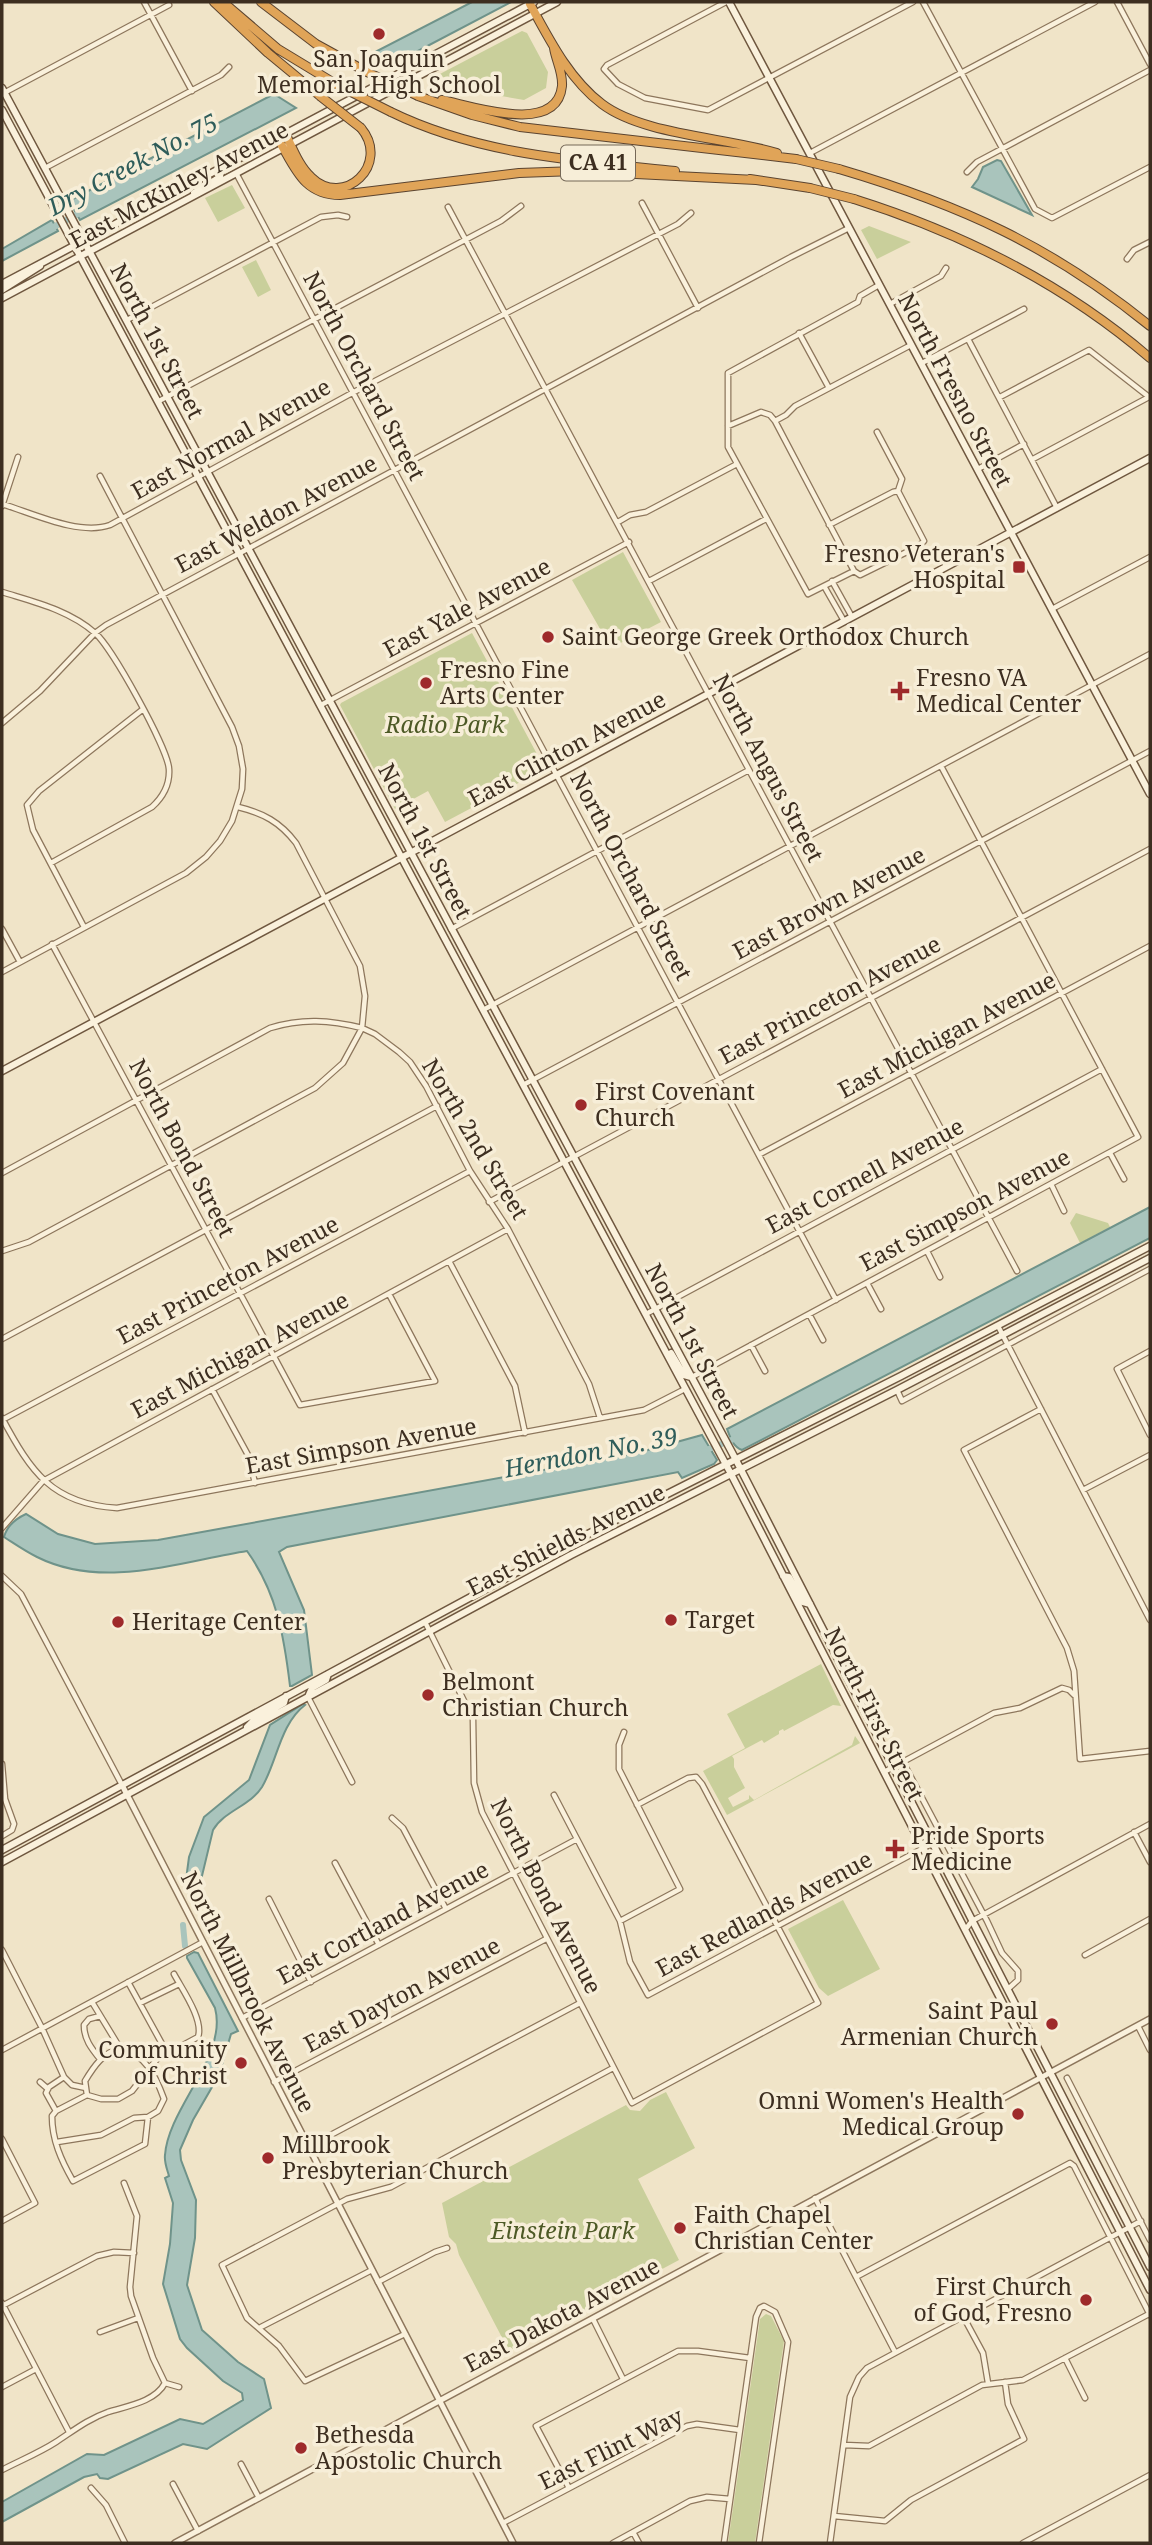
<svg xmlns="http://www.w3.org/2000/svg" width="1152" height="2545" viewBox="0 0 1152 2545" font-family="'Noto Serif',serif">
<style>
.green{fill:#c9cf9b}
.water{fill:#a9c4bc;stroke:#6f938a;stroke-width:2}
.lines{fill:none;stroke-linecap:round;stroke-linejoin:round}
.canal{stroke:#a9c4bc;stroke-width:6}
.minor-casing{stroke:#8d765c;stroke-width:7}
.tertiary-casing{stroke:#8d765c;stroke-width:8}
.secondary-casing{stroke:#6f573f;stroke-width:9}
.motorway-casing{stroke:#5b4430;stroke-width:10}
.minor{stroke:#faf1dc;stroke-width:4.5}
.tertiary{stroke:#faf1dc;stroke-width:5}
.secondary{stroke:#faf1dc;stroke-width:6}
.motorway{stroke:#e0a458;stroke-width:8}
.motorway-bridge-casing{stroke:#5b4430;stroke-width:10;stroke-linecap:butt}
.motorway-bridge{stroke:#e0a458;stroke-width:8}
.poi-dot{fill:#9e2a2b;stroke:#f7eed8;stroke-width:2.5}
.labels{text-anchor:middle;stroke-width:7;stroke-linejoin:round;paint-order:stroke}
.shield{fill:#f7eed8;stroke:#756857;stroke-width:2}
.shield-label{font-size:21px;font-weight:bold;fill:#3d2e20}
.poi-label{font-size:23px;fill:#3d2e20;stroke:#f7eed8;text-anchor:start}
.street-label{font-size:23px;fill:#3d2e20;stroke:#f7eed8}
.park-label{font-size:23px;font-style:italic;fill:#4d5a26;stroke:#f7eed8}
.water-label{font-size:24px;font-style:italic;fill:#2f5d5a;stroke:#f7eed8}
</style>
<rect width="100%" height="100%" fill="#f0e4c8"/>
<path class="green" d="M 522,31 L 527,33 L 548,72 L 546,88 L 524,100 L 472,91 L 438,75 Z
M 232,185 L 245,208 L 218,222 L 205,198 Z
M 869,226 L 911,242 L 877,259 L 861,230 Z
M 256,260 L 271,290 L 258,297 L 242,267 Z
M 623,552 L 661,622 L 611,648 L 572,580 Z
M 472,633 L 545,769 L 445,822 L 428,791 L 395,809 L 340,705 L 341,703 Z
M 1076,1213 L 1108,1223 L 1110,1227 L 1080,1243 L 1070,1223 Z
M 821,1664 L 841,1706 L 833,1705 L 784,1731 L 783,1729 L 779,1731 L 779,1734 L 764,1743 L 762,1740 L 732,1756 L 734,1759 L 734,1767 L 745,1788 L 728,1798 L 733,1807 L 749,1799 L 749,1795 L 754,1800 L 852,1745 L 855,1736 L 860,1743 L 727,1815 L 703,1771 L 745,1748 L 727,1714 Z
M 843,1900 L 880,1969 L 828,1996 L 819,1988 L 788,1929 Z
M 666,2092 L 695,2148 L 638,2179 L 679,2260 L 509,2351 L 459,2255 L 456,2244 L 449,2237 L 442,2203 L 609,2114 L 626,2105 L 630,2110 L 640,2111 L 650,2100 Z
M 766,2314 L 771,2316 L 784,2341 L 755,2543 L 728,2543 L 760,2319 Z"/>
<path class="water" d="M 472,2 L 511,2 L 395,63 L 375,52 Z
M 274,94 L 296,108 L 80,220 L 69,201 Z
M 997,160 L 1001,161 L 1032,215 L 972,187 L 978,179 L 983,167 Z
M 52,220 L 58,231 L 2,261 L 2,249 Z
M 1150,1207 L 1150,1238 L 742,1450 C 733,1447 730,1437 727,1429 Z
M 702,1435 L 717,1460 L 714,1464 L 682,1478 L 678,1472 L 287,1547 L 279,1552 L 304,1610 L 312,1675 L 292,1686 L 290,1686 C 284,1636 277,1593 247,1551 C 179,1562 103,1590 37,1557 C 25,1551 15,1544 4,1537 C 7,1526 15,1519 26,1514 L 58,1534 L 95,1544 L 158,1540 L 637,1453 Z
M 303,1704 L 305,1705 C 280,1724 277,1762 262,1787 C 250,1806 224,1811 213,1830 L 195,1905 L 185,1887 L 189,1857 L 204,1817 L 249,1780 L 270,1725 Z
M 194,1952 L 198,1953 L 238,2031 L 231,2034 L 219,2075 L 193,2120 L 180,2150 L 181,2160 L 196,2200 L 195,2238 L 187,2285 L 202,2330 L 238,2362 L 264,2379 L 271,2408 L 207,2449 L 183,2444 L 108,2479 L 100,2478 L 97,2474 L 84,2477 L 2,2522 L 2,2502 L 87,2454 L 104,2455 L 180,2419 L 203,2424 L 243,2400 L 242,2393 L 223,2381 L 187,2348 L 180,2339 L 163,2284 L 170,2244 L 173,2203 L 165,2178 L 169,2176 C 167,2169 164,2162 165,2155 C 168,2108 228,2056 215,2008 L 187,1958 L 187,1956 Z"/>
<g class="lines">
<path class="canal" d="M 50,229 L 83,211
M 704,1451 L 739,1437
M 183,1925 L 185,1946"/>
<g class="minor-casing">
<path id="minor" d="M 144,2 L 192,91
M 726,2 L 607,65 L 604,69 L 618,84 L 645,98 L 708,110 L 913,2
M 923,2 L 1035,209 L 1052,218 L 1150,167
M 1117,2 L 1150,64
M 2,94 L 169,5
M 810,153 L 1095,2
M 45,168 L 221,75 L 229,67
M 967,172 L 977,162 L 1150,70
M 236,173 L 836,1300
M 642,203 L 698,308
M 448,207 L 1017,1271
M 1127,259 L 1134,250 L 1150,242
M 879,285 L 860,296 L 858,302 L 728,373 L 728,447 L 808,594 L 854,571 L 775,421 L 786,415 L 795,406 L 911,345
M 890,304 L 941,276 L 946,268
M 127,320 L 321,217 L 338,215 L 347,217
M 799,333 L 829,388
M 968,339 L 1057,508
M 922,363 L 1024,309
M 1000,397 L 1089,350 L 1149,397 L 1033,459
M 159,401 L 501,221 L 521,206
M 728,426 L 761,412 L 770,415 L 775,421
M 978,469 L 1024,444
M 2,504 C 32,513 79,536 110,525 L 352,393 L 678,224 L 691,213
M 2,506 L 18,457
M 618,522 L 630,515 L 646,512 L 737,464
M 829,525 L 893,492 L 898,491
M 854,571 L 860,575 L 919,546 L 924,541 L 898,491 L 902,479 L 877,432
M 649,581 L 766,519
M 832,581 L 852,617
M 824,586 L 844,621
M 2,592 C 34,602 69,610 95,633 C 112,647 168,749 169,769 C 170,785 163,797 152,807 L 51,863
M 1052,609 L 1150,557
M 321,705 L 629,542
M 2,723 L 40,691 L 95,633 L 106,625 L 791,257 L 849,228
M 238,807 C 263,813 280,822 296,843 L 360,966 L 365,996 L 362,1028 L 375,1034 L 399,1052 L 410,1062 L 426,1086 L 470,1171 L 508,1229 L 589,1384 L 600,1418
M 84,927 L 33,830 L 27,805 L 39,791 L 142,710
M 2,929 L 20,962
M 451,929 L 749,770
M 52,944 L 300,1405 L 435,1381 L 389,1294
M 2,972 L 186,873 L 206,857 L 220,841 L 232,821 L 242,789 L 243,769 L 239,746 L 232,727 L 100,476
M 483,1010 L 1150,654
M 523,1085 L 1150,751
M 1110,1153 L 1124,1179
M 760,1154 L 1150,946
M 2,1173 L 270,1028 C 302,1018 330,1020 362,1028 L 343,1063 L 315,1088 L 29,1242 L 2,1251
M 1051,1184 L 1064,1211
M 489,1202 L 1150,849
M 927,1251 L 940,1277
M 449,1261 L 515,1386 L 525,1433
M 867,1283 L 881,1309
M 646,1314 L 1102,1069
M 809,1314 L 823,1340
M 998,1326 L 1150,1620
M 2,1339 L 437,1106
M 751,1345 L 765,1371
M 1150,1351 L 1117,1369 L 1150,1435
M 692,1377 L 1138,1137 L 941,766
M 212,1389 L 248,1455 L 255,1483
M 897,1390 L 902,1401 L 1150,1269
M 1041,1409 L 964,1450 L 1067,1648 L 1074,1671 L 1080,1759 L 1150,1751
M 2,1418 C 31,1472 52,1504 117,1508 L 644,1410 L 685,1389
M 2,1420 L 470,1171
M 1083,1490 L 1150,1455
M 2,1528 L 43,1481 L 508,1229
M 2,1576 L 21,1594 L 122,1785
M 425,1622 L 473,1719 L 474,1783 L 482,1812 L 632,2103 L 818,2003 L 702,1784 L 696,1777 L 688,1778 L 637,1805
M 308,1697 L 352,1782
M 903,1762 L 987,1921 L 1002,1953 L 1018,1971 L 1018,1980 L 1008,1989
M 2,1764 L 5,1799 L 14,1824 L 12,1830 L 2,1836
M 884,1772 L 994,1713 L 1020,1708 L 1062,1688 L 1069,1690 L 1074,1695
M 554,1795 L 620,1921 L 630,1962 L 648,1995 L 933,1843
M 392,1818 L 403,1828 L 446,1909
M 1134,1832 L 1150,1862
M 335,1863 L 379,1945
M 269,1899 L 311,1982
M 620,1921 L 680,1889 L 619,1769 L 619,1745 L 624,1732
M 965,1930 L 972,1921 L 1150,1824
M 2,1950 L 42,2028 L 64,2077 L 72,2085 L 86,2088
M 1085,1955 L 1150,1919
M 128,1982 L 167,2053
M 92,2002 L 120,2048
M 140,2003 L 179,1984
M 100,2016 L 89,2019 L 84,2025 C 84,2039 91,2048 100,2059
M 242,2018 L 577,1839
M 1138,2026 L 1150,2050
M 2,2050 L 203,1942
M 1067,2078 L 1150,2240
M 40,2082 L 48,2089
M 274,2082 L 546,1939
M 56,2111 L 46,2093 L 49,2087 L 64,2077
M 148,2117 L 145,2144 L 73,2181 C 61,2160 52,2140 52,2116 L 56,2111 L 87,2095 L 101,2099 L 118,2099 L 132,2091 L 157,2059 L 198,2037 C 204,2020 182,1989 174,1974
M 2,2139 L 35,2203 L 2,2221
M 57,2142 L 101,2135 L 134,2118 L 148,2117 L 158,2111 L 164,2099 C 156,2077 146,2054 120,2048 C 103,2053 94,2066 85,2081 L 87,2095
M 308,2147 L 580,2003
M 124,2183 L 137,2216 L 130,2287 L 131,2296 L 153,2358 L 165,2383
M 815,2198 L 895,2352
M 856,2277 L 1070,2163 L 1074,2166 L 1150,2315
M 378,2282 L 435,2252 L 447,2248
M 2,2303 L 69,2432
M 2,2306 L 97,2256 L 114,2252 L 134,2253
M 963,2316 L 983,2353 L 988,2383
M 593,2319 L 623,2379
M 261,2327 L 372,2270
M 100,2332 L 138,2318
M 405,2334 L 305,2381 L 279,2346 L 247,2318 L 222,2265 L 347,2199 L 391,2187 L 613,2068
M 1065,2358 L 1085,2398
M 165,2383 L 179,2387
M 2,2387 L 36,2369
M 844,2445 L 869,2446 L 982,2385 L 1023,2380 L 1149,2314
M 241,2464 L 259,2498
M 2,2470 C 19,2461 39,2453 56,2442 C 73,2431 88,2419 108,2412 C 127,2406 155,2402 165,2383
M 173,2484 L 198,2531
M 91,2488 L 106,2505 L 125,2543
M 569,2488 L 536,2426 L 678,2351 L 698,2351 L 750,2358
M 834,2516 L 885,2521 L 911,2500 L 1024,2439 L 1008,2404 L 1005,2382
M 503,2523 L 687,2426 L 697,2424 L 740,2430
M 633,2532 L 639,2543
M 613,2543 L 690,2501 L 707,2497 L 730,2499
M 724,2543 L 756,2317 L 760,2308 L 764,2306 L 775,2312 L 788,2342 L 759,2543
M 830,2543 L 850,2397 L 859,2377 L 867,2368 L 1141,2221
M 1023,2543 L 1150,2475"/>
</g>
<g class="tertiary-casing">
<path id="tertiary" d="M 122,1785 L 513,2543
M 175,2543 L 1150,2019"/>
</g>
<g class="secondary-casing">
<path id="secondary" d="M 729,2 L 1150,794
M 2,88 L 736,1460 L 1150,2267
M 2,110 L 731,1474 L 1150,2290
M 194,193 L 220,177 L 221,169
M 2,284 L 534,2
M 2,290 L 40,266
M 2,298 L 557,2
M 2,1071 L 1150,458
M 671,1353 L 684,1375 L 691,1377
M 783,1576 L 789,1577 L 803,1602 L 810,1604
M 308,1697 L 312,1688 L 326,1680 L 328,1674
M 247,1727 L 254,1720 L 284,1703 L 286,1696
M 2,1850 L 582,1537 L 901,1376 L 1150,1246
M 2,1862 L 571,1555 L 897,1390 L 1150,1258"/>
</g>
<g class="motorway-casing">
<path id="motorway" d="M 214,2 L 268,53 L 320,96
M 223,2 L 278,49 L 339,86
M 261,2 L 316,44 L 367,72
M 530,4 C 549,39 569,79 602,104 C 643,135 725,137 777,153
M 418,96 L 472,115 L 520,127 L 796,159
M 442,100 C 472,106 557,136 562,86 C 563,72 556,61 554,48
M 391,112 C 479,155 579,161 675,171
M 286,135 C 293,149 299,166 311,177 C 344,209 391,164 361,128
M 278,139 C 295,167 303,195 340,195 L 519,173 L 576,171 L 756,180
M 839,169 C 961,205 1051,246 1150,326
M 750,179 L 810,188
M 854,199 C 962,233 1064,284 1150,358"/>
</g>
<use href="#minor" class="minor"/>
<use href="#tertiary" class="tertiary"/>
<use href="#secondary" class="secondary"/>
<use href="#motorway" class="motorway"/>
<g class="motorway-bridge-casing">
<path id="motorway-bridge" d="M 367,72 L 418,96
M 339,86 L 391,112
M 320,96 L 361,128
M 796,159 L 839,169
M 810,188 L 854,199"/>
</g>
<use href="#motorway-bridge" class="motorway-bridge"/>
</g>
<g class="poi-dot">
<circle cx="379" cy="34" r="7"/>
<rect x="1012" y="560" width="14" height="14" rx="3.5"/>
<circle cx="548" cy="637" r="7"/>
<circle cx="426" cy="683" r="7"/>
<path d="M896.5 680.5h7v7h7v7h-7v7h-7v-7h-7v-7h7z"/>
<circle cx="581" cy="1105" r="7"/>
<circle cx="671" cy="1620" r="7"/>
<circle cx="118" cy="1622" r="7"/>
<circle cx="428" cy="1695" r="7"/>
<path d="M891.5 1838.5h7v7h7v7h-7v7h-7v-7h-7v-7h7z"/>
<circle cx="1052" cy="2024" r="7"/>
<circle cx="241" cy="2063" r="7"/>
<circle cx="1018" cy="2114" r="7"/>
<circle cx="268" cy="2158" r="7"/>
<circle cx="680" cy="2228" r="7"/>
<circle cx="1086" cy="2300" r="7"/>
<circle cx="301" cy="2448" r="7"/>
</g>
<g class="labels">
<rect class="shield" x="561" y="145.5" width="74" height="35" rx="5"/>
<g class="shield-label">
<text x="598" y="170">CA 41</text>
</g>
<g class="poi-label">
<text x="379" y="67" text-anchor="middle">San Joaquin<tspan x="379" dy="26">Memorial High School</tspan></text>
<text x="1005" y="562" text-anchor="end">Fresno Veteran's<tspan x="1005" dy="26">Hospital</tspan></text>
<text x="562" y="645">Saint George Greek Orthodox Church</text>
<text x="440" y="678">Fresno Fine<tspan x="440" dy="26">Arts Center</tspan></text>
<text x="916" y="686">Fresno VA<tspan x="916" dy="26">Medical Center</tspan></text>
<text x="595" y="1100">First Covenant<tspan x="595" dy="26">Church</tspan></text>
<text x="685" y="1628">Target</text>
<text x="132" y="1630">Heritage Center</text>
<text x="442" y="1690">Belmont<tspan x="442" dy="26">Christian Church</tspan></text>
<text x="911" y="1844">Pride Sports<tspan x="911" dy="26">Medicine</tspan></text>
<text x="1038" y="2019" text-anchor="end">Saint Paul<tspan x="1038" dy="26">Armenian Church</tspan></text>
<text x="227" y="2058" text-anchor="end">Community<tspan x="227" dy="26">of Christ</tspan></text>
<text x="1004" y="2109" text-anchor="end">Omni Women's Health<tspan x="1004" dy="26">Medical Group</tspan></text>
<text x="282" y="2153">Millbrook<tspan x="282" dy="26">Presbyterian Church</tspan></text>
<text x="694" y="2223">Faith Chapel<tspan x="694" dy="26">Christian Center</tspan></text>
<text x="1072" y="2295" text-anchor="end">First Church<tspan x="1072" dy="26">of God, Fresno</tspan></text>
<text x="315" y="2443">Bethesda<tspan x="315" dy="26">Apostolic Church</tspan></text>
</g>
<g class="street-label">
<text transform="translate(179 185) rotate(-28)" y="8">East McKinley Avenue</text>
<text transform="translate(157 341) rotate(62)" y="8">North 1st Street</text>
<text transform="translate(364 376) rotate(62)" y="8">North Orchard Street</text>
<text transform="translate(955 390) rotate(62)" y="8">North Fresno Street</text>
<text transform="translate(231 439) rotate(-29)" y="8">East Normal Avenue</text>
<text transform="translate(276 514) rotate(-28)" y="8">East Weldon Avenue</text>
<text transform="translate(467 608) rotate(-28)" y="8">East Yale Avenue</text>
<text transform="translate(567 749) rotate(-28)" y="8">East Clinton Avenue</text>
<text transform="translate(768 768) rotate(62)" y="8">North Angus Street</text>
<text transform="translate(425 841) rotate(62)" y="8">North 1st Street</text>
<text transform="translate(631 876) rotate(62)" y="8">North Orchard Street</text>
<text transform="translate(829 903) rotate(-28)" y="8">East Brown Avenue</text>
<text transform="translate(830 1000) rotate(-28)" y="8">East Princeton Avenue</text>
<text transform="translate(947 1035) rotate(-28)" y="8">East Michigan Avenue</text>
<text transform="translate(475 1139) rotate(59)" y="8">North 2nd Street</text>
<text transform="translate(182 1148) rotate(62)" y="8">North Bond Street</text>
<text transform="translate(865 1176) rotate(-28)" y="8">East Cornell Avenue</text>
<text transform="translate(965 1210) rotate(-28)" y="8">East Simpson Avenue</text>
<text transform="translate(228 1280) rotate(-28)" y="8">East Princeton Avenue</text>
<text transform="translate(692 1341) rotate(62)" y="8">North 1st Street</text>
<text transform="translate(240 1355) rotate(-28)" y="8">East Michigan Avenue</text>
<text transform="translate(361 1446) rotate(-10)" y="8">East Simpson Avenue</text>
<text transform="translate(566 1540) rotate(-27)" y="8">East Shields Avenue</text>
<text transform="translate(874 1714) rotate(63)" y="8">North First Street</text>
<text transform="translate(546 1896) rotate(63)" y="8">North Bond Avenue</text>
<text transform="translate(764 1914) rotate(-28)" y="8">East Redlands Avenue</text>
<text transform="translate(383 1923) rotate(-28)" y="8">East Cortland Avenue</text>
<text transform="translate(248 1992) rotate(63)" y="8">North Millbrook Avenue</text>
<text transform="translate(402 1995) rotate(-28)" y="8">East Dayton Avenue</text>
<text transform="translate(562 2315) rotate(-28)" y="8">East Dakota Avenue</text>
<text transform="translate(611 2449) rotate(-26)" y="8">East Flint Way</text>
</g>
<g class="park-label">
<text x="445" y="733">Radio Park</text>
<text x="563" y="2239">Einstein Park</text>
</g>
<g class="water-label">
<text transform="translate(133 165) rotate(-28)" y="8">Dry Creek No. 75</text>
<text transform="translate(591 1453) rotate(-11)" y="8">Herndon No. 39</text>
</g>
</g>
<rect width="1152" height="2545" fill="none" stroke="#3d2e20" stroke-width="7"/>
</svg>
